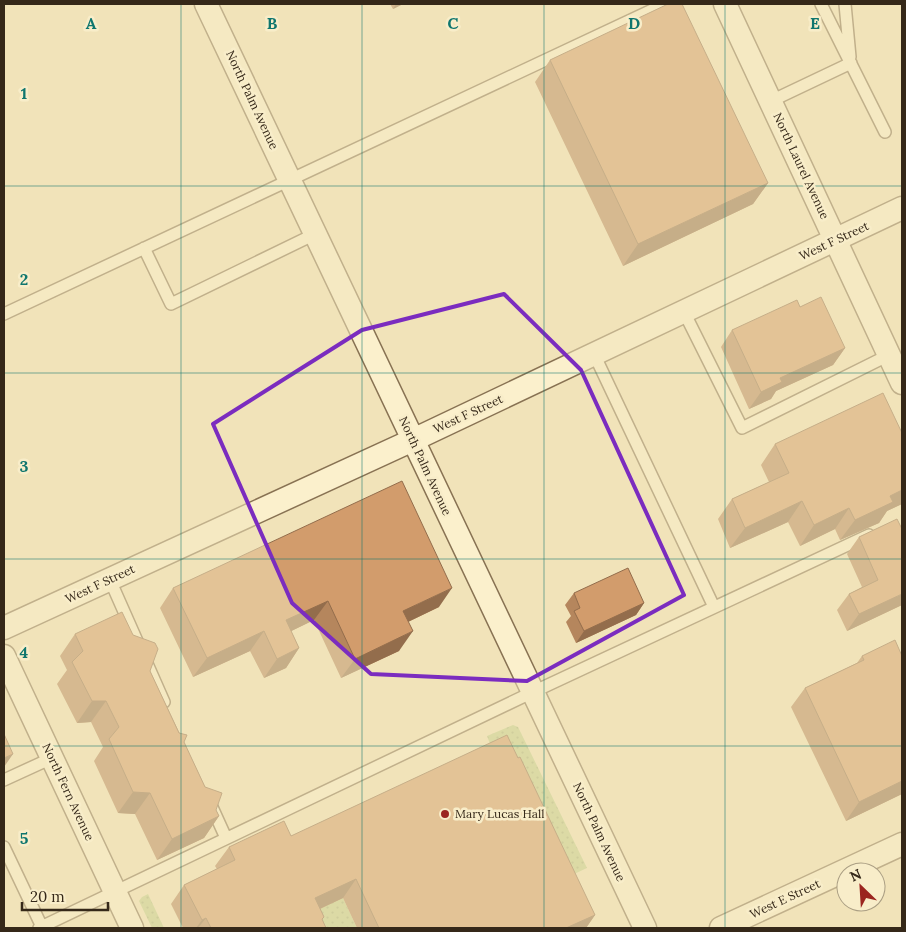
<svg xmlns="http://www.w3.org/2000/svg" width="906" height="932" viewBox="0 0 906 932" font-family="Lora,serif">
<style>
.grass{fill:url(#grass-dots)}
.lines{fill:none;stroke-linecap:round;stroke-linejoin:round}
.service-casing{stroke:#887253;stroke-width:14}
.minor-casing{stroke:#887253;stroke-width:25}
.service{stroke:#fbf0cc;stroke-width:11}
.minor{stroke:#fbf0cc;stroke-width:22}
.wall{fill:#b5865d}
.shaded-wall{fill:#936d4c}
.building{fill:#d29c6c;stroke:#936d4c}
.marked{fill:none;stroke:#7b2cbf;stroke-width:4;stroke-linejoin:round}
.grid{fill:none;stroke:#0f766e;stroke-width:1;stroke-opacity:0.55}
.poi-dot{fill:#9b251f;stroke:#f8edc9;stroke-width:2}
.labels{text-anchor:middle;stroke-width:5;stroke-linejoin:round;paint-order:stroke}
.street-label{font-size:12px;fill:#352819;stroke:#f8edc9}
.poi-label{font-size:12px;fill:#352819;stroke:#f8edc9;text-anchor:start}
.grid-label{font-size:16px;text-anchor:middle;font-weight:bold;fill:#0f766e;stroke:#f8edc9;stroke-width:5;stroke-linejoin:round;paint-order:stroke}
</style>
<defs>
<pattern id="grass-dots" width="8" height="8" patternUnits="userSpaceOnUse" patternTransform="scale(1.25)"><rect width="8" height="8" fill="#c3cf8d"/><path d="M2 2h.1M6 6h.1" fill="none" stroke="#a8b279" stroke-width="1.8" stroke-linecap="round"/></pattern>
</defs>
<rect width="100%" height="100%" fill="#f1e3b9"/>
<path class="grass" d="M 513,725 L 518,727 L 521,733 L 587,868 L 557,882 L 494,754 L 487,736 Z
M 148,894 L 164,928 L 152,928 L 139,901 L 142,897 Z
M 294,897 L 343,898 L 357,928 L 307,928 Z"/>
<g class="lines">
<g class="service-casing">
<path id="service" d="M 821,4 L 885,132
M 845,4 L 850,57
M 771,101 L 851,63
M 144,248 L 171,304 L 315,234
M 684,312 L 742,428 L 889,355
M 4,314 L 665,4
M 594,354 L 714,607
M 110,580 L 164,702
M 4,780 L 52,758
M 211,805 L 226,838
M 4,847 L 42,927
M 39,928 L 533,692 L 869,535"/>
</g>
<g class="minor-casing">
<path id="minor" d="M 206,4 L 645,928
M 725,4 L 902,383
M 4,628 L 413,440 L 902,208
M 4,656 L 132,928
M 721,928 L 902,844"/>
</g>
<use href="#service" class="service"/>
<use href="#minor" class="minor"/>
</g>
<path class="wall" d="M 390,4 L 403,4 L 393,9 Z
M 550,60 L 768,183 L 753,204 L 623,266 L 535,82 Z
M 800,307 L 845,348 L 833,365 L 776,391 L 771,399 L 749,409 L 721,347 L 732,330 Z
M 902,433 L 902,504 L 887,511 L 879,523 L 840,540 L 835,529 L 800,546 L 788,522 L 730,548 L 718,519 L 732,499 L 769,482 L 761,465 L 775,444 Z
M 859,537 L 902,605 L 847,631 L 837,610 L 849,594 L 862,587 L 847,554 Z
M 173,588 L 439,607 L 408,622 L 399,651 L 341,678 L 314,620 L 291,631 L 299,648 L 286,668 L 264,678 L 250,651 L 193,677 L 160,608 Z
M 574,593 L 644,603 L 636,615 L 576,643 L 566,622 L 571,616 L 565,605 Z
M 75,634 L 150,671 L 219,816 L 204,838 L 157,860 L 135,814 L 118,813 L 94,761 L 103,747 L 91,722 L 77,723 L 57,684 L 67,670 L 60,656 Z
M 862,656 L 902,656 L 902,794 L 846,821 L 791,707 L 805,688 L 857,663 Z
M 518,758 L 595,915 L 586,928 L 357,928 L 343,898 L 320,909 L 324,917 L 322,920 L 326,928 L 183,928 L 171,904 L 184,885 L 217,869 L 215,866 L 229,847 L 291,836 Z"/>
<path class="shaded-wall" d="M 396,4 L 403,4 L 393,9 Z
M 768,183 L 753,204 L 623,266 L 638,244 Z
M 845,348 L 833,365 L 776,391 L 771,399 L 749,409 L 761,392 L 780,378 Z
M 902,490 L 902,504 L 887,511 L 879,523 L 840,540 L 855,520 L 890,496 Z
M 802,501 L 788,522 L 730,548 L 745,528 Z
M 849,508 L 835,529 L 800,546 L 814,525 Z
M 452,588 L 439,607 L 389,631 L 403,611 Z
M 902,594 L 902,605 L 847,631 L 859,614 Z
M 328,601 L 314,620 L 273,640 L 286,620 Z
M 644,603 L 636,615 L 576,643 L 584,631 Z
M 264,631 L 250,651 L 193,677 L 207,658 Z
M 413,631 L 399,651 L 341,678 L 355,659 Z
M 299,648 L 286,668 L 264,678 L 277,659 Z
M 92,701 L 106,701 L 91,722 L 77,723 Z
M 13,754 L 4,767 L 4,758 Z
M 902,781 L 902,794 L 846,821 L 859,802 Z
M 133,792 L 150,793 L 135,814 L 118,813 Z
M 219,816 L 204,838 L 157,860 L 172,839 Z
M 356,879 L 343,898 L 302,917 L 315,898 Z
M 595,915 L 586,928 L 566,928 Z
M 206,918 L 198,928 L 196,928 L 202,920 Z"/>
<path class="building" d="M 668,4 L 682,4 L 768,183 L 638,244 L 550,60 Z
M 821,297 L 845,348 L 780,378 L 782,382 L 761,392 L 732,330 L 797,300 L 800,307 Z
M 883,393 L 902,433 L 902,490 L 890,496 L 893,502 L 855,520 L 849,508 L 814,525 L 802,501 L 745,528 L 732,499 L 789,473 L 775,444 Z
M 402,481 L 452,588 L 403,611 L 413,631 L 355,659 L 328,601 L 286,620 L 299,648 L 277,659 L 264,631 L 207,658 L 173,588 Z
M 897,519 L 902,529 L 902,594 L 859,614 L 849,594 L 878,580 L 859,537 Z
M 628,568 L 644,603 L 584,631 L 574,611 L 580,608 L 574,593 Z
M 122,612 L 133,635 L 155,643 L 158,649 L 150,671 L 179,733 L 187,735 L 184,742 L 205,787 L 222,793 L 216,810 L 219,816 L 172,839 L 150,793 L 133,792 L 109,739 L 119,727 L 106,701 L 92,701 L 72,662 L 83,651 L 75,634 Z
M 895,640 L 902,656 L 902,781 L 859,802 L 805,688 L 864,660 L 862,656 Z
M 4,734 L 13,754 L 4,758 Z
M 507,735 L 518,758 L 520,757 L 595,915 L 566,928 L 379,928 L 356,879 L 315,898 L 324,917 L 322,919 L 326,928 L 211,928 L 206,918 L 202,920 L 184,885 L 235,860 L 229,847 L 284,821 L 291,836 Z"/>
<path d="M0 0H906V932H0ZM 504,294 L 581,370 L 684,595 L 527,681 L 371,674 L 292,603 L 213,424 L 362,330 Z" fill="#f1e3b9" fill-opacity=".55" fill-rule="evenodd"/>
<path class="marked" d="M 504,294 L 581,370 L 684,595 L 527,681 L 371,674 L 292,603 L 213,424 L 362,330 Z"/>
<path class="grid" d="M 181,4 L 181,928M 362,4 L 362,928M 544,4 L 544,928M 725,4 L 725,928M 4,186 L 902,186M 4,373 L 902,373M 4,559 L 902,559M 4,746 L 902,746"/>
<circle class="poi-dot" cx="445" cy="814" r="5"/>
<g class="labels">
<g class="street-label">
<text transform="translate(252 100) rotate(65)" y="4">North Palm Avenue</text>
<text transform="translate(801 166) rotate(65)" y="4">North Laurel Avenue</text>
<text transform="translate(834 241) rotate(-25)" y="4">West F Street</text>
<text transform="translate(468 414) rotate(-25)" y="4">West F Street</text>
<text transform="translate(425 466) rotate(65)" y="4">North Palm Avenue</text>
<text transform="translate(100 584) rotate(-25)" y="4">West F Street</text>
<text transform="translate(68 792) rotate(65)" y="4">North Fern Avenue</text>
<text transform="translate(599 832) rotate(65)" y="4">North Palm Avenue</text>
<text transform="translate(785 899) rotate(-25)" y="4">West E Street</text>
</g>
<g class="poi-label">
<text x="455" y="818">Mary Lucas Hall</text>
</g>
</g>
<g class="grid-label">
<text x="91" y="29">A</text>
<text x="272" y="29">B</text>
<text x="453" y="29">C</text>
<text x="634" y="29">D</text>
<text x="815" y="29">E</text>
<text x="24" y="99">1</text>
<text x="24" y="285">2</text>
<text x="24" y="472">3</text>
<text x="24" y="658">4</text>
<text x="24" y="844">5</text>
</g>
<rect width="906" height="932" fill="none" stroke="#352819" stroke-width="10"/>
<g transform="translate(861 887) rotate(335)"><circle r="24" fill="#f8edc9" stroke="#aa9e83"/>
<path d="M0-4L9 19L0 12L-9 19Z" fill="#9b251f"/>
<text y="-8" font-size="14" font-weight="bold" text-anchor="middle" fill="#352819">N</text>
</g>
<path d="M22 902v8h86v-8" fill="none" stroke="#352819" stroke-width="2.5"/>
<text x="30" y="902" font-size="15" fill="#352819" stroke="#f8edc9" stroke-width="4" paint-order="stroke">20 m</text>
</svg>
